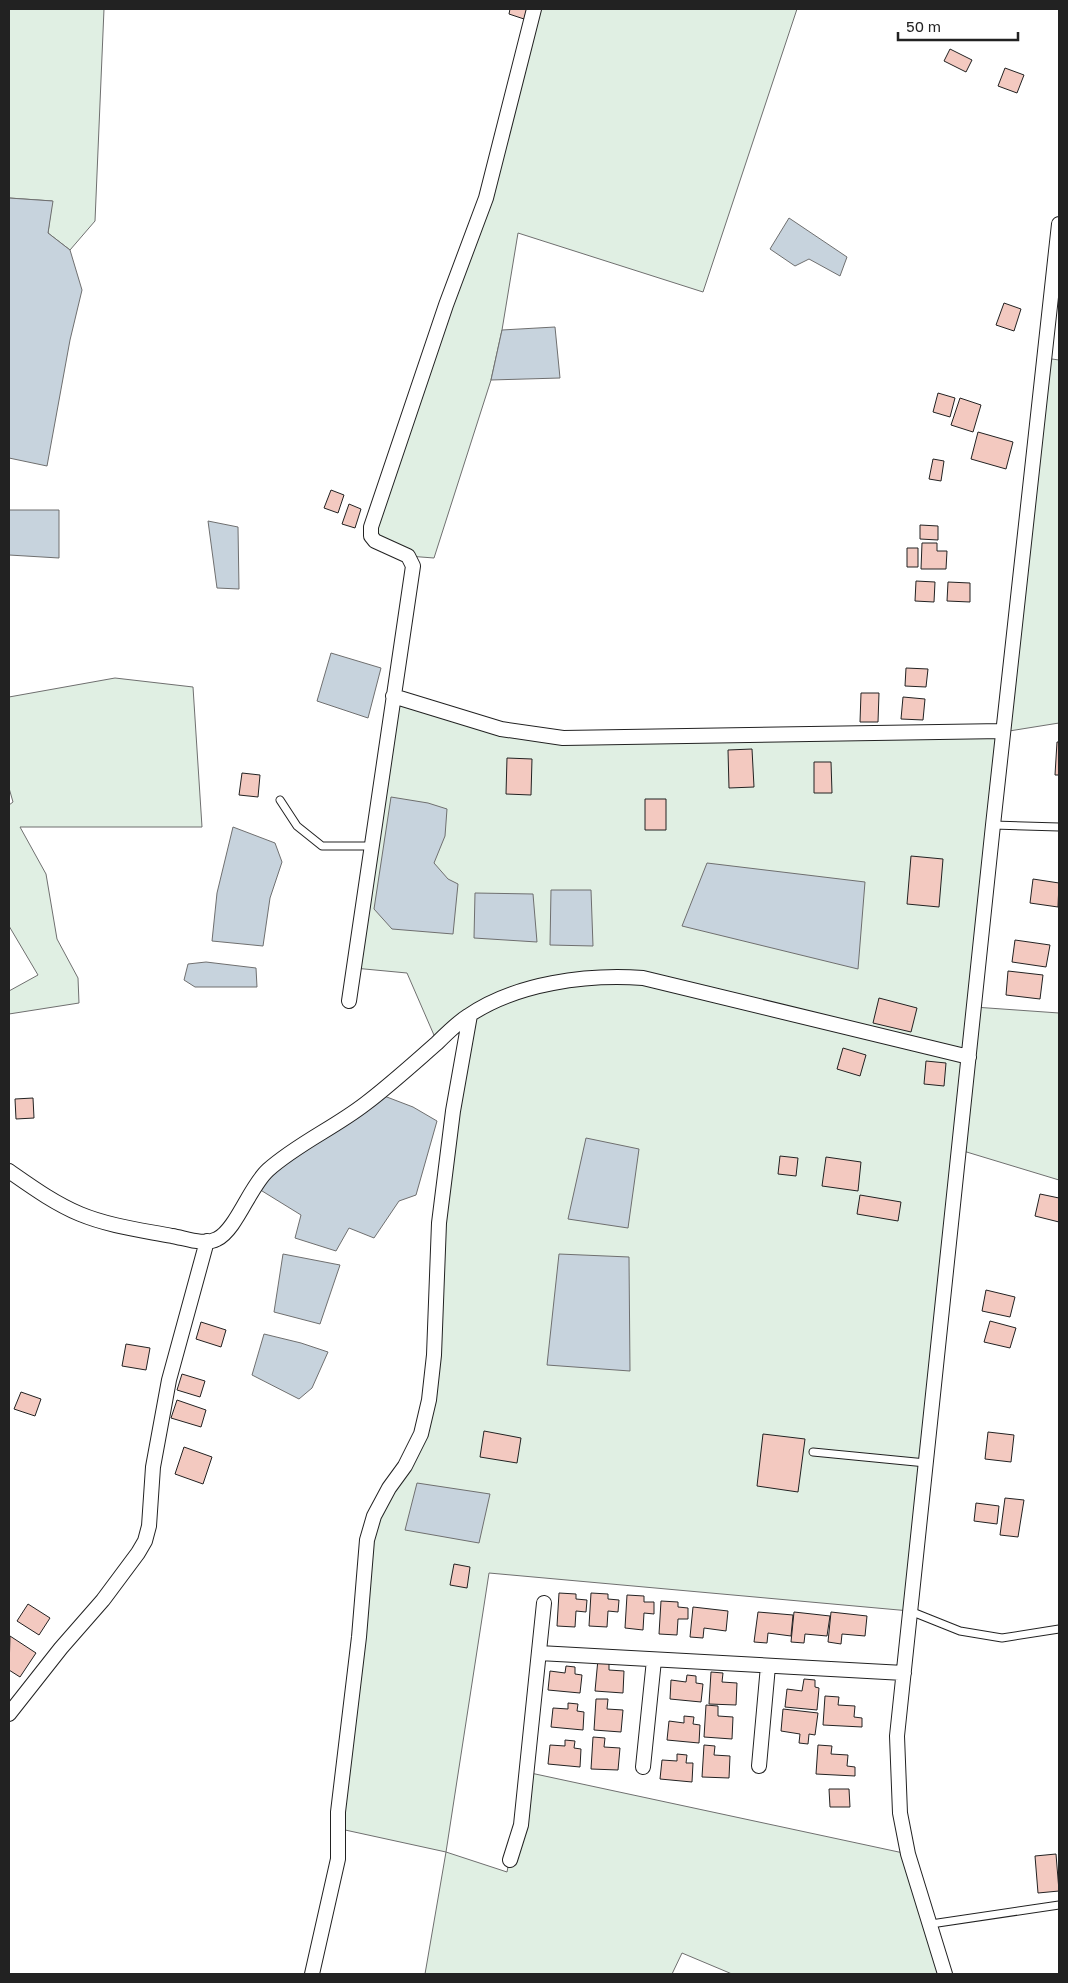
<svg xmlns="http://www.w3.org/2000/svg" width="1068" height="1983" viewBox="0 0 1068 1983" font-family="'Golos Text',sans-serif">
<style>
.green{fill:#e0efe3;stroke:#6f6f6f}
.water{fill:#c7d3dd;stroke:#6f6f6f}
.building{fill:#f3c9c0;stroke:#222}
.lines{fill:none;stroke-linecap:round;stroke-linejoin:round}
.lane-casing{stroke:#222;stroke-width:9}
.street-casing{stroke:#222;stroke-width:16}
.lane{stroke:#fff;stroke-width:7}
.street{stroke:#fff;stroke-width:14}
</style>
<rect width="100%" height="100%" fill="#fff"/>
<path class="green" d="M 9,9 L 104,9 L 95,221 L 70,250 L 48,233 L 52,201 L 9,198 Z
M 534,9 L 797,9 L 703,292 L 518,233 L 502,330 L 491,380 L 434,558 L 408,556 L 375,541 L 371,527 L 486,198 Z
M 1045,358 L 1059,360 L 1059,723 L 1003,732 L 974,1007 L 1059,1013 L 1059,1180 L 960,1150 L 910,1611 L 489,1573 L 446,1852 L 507,1872 L 526,1772 L 908,1854 L 945,1974 L 732,1974 L 682,1953 L 672,1974 L 425,1974 L 446,1852 L 336,1828 L 367,1540 L 421,1434 L 439,1223 L 470,1015 L 437,1042 L 407,973 L 354,968 L 393,696 L 531,735 L 1003,731 Z
M 115,678 L 193,687 L 202,827 L 20,827 L 46,874 L 57,939 L 78,978 L 79,1003 L 9,1014 L 9,991 L 38,975 L 9,926 L 9,805 L 13,802 L 9,788 L 9,697 Z"/>
<path class="water" d="M 9,198 L 53,201 L 48,233 L 70,250 L 82,290 L 70,340 L 47,466 L 9,458 Z
M 789,218 L 847,257 L 840,276 L 809,259 L 795,266 L 770,249 Z
M 555,327 L 560,378 L 491,380 L 502,330 Z
M 9,510 L 59,510 L 59,558 L 9,555 Z
M 208,521 L 238,527 L 239,589 L 217,588 Z
M 331,653 L 381,668 L 368,718 L 317,701 Z
M 391,797 L 428,803 L 447,809 L 445,836 L 434,863 L 448,879 L 458,884 L 453,934 L 392,929 L 374,909 Z
M 233,827 L 275,843 L 282,862 L 270,898 L 263,946 L 212,941 L 217,893 Z
M 707,863 L 865,882 L 858,969 L 682,926 Z
M 551,890 L 591,890 L 593,946 L 550,945 Z
M 475,893 L 533,894 L 537,942 L 474,938 Z
M 206,962 L 256,968 L 257,987 L 195,987 L 184,980 L 188,964 Z
M 379,1094 L 413,1107 L 437,1121 L 416,1195 L 399,1201 L 374,1238 L 349,1228 L 336,1251 L 295,1238 L 301,1215 L 254,1186 Z
M 586,1138 L 639,1149 L 628,1228 L 568,1219 Z
M 283,1254 L 340,1265 L 320,1324 L 274,1312 Z
M 559,1254 L 629,1257 L 630,1371 L 547,1365 Z
M 264,1334 L 301,1343 L 328,1352 L 312,1388 L 299,1399 L 252,1375 Z
M 417,1483 L 490,1494 L 479,1543 L 405,1530 Z"/>
<path class="building" d="M 510,9 L 527,9 L 524,19 L 509,14 Z
M 950,49 L 972,60 L 966,72 L 944,61 Z
M 1005,68 L 1024,75 L 1017,93 L 998,86 Z
M 1004,303 L 1021,309 L 1014,331 L 996,325 Z
M 938,393 L 955,398 L 950,417 L 933,412 Z
M 960,398 L 981,405 L 973,432 L 951,425 Z
M 978,432 L 1013,442 L 1006,469 L 971,459 Z
M 933,459 L 944,461 L 941,481 L 929,479 Z
M 331,490 L 344,495 L 338,513 L 324,508 Z
M 349,504 L 361,509 L 355,528 L 342,524 Z
M 920,525 L 938,526 L 938,540 L 920,539 Z
M 922,543 L 937,543 L 937,551 L 947,551 L 946,569 L 921,569 Z
M 907,548 L 918,548 L 918,567 L 907,567 Z
M 916,581 L 935,582 L 934,602 L 915,601 Z
M 948,582 L 970,583 L 970,602 L 947,601 Z
M 906,668 L 928,669 L 926,687 L 905,686 Z
M 861,693 L 879,693 L 878,722 L 860,722 Z
M 903,697 L 925,699 L 923,720 L 901,719 Z
M 1057,742 L 1059,742 L 1059,775 L 1055,775 Z
M 752,749 L 754,787 L 729,788 L 728,750 Z
M 507,758 L 532,759 L 531,795 L 506,794 Z
M 814,762 L 831,762 L 832,793 L 814,793 Z
M 242,773 L 260,775 L 258,797 L 239,795 Z
M 645,799 L 666,799 L 666,830 L 645,830 Z
M 911,856 L 943,859 L 939,907 L 907,904 Z
M 1033,879 L 1059,883 L 1058,907 L 1030,903 Z
M 1015,940 L 1050,945 L 1046,967 L 1012,962 Z
M 1008,971 L 1043,975 L 1040,999 L 1006,995 Z
M 879,998 L 917,1008 L 911,1032 L 873,1023 Z
M 843,1048 L 866,1055 L 860,1076 L 837,1069 Z
M 926,1061 L 946,1063 L 944,1086 L 924,1084 Z
M 33,1098 L 34,1118 L 16,1119 L 15,1099 Z
M 780,1156 L 798,1158 L 796,1176 L 778,1174 Z
M 826,1157 L 861,1162 L 858,1191 L 822,1186 Z
M 1040,1194 L 1059,1198 L 1059,1222 L 1035,1216 Z
M 860,1195 L 901,1202 L 898,1221 L 857,1214 Z
M 986,1290 L 1015,1297 L 1010,1317 L 982,1311 Z
M 990,1321 L 1016,1328 L 1010,1348 L 984,1342 Z
M 201,1322 L 226,1330 L 221,1347 L 196,1339 Z
M 126,1344 L 150,1348 L 146,1370 L 122,1366 Z
M 182,1374 L 205,1381 L 200,1397 L 177,1390 Z
M 21,1392 L 41,1399 L 35,1416 L 14,1409 Z
M 177,1400 L 206,1410 L 201,1427 L 171,1418 Z
M 484,1431 L 521,1438 L 517,1463 L 480,1457 Z
M 988,1432 L 1014,1435 L 1011,1462 L 985,1459 Z
M 763,1434 L 805,1439 L 798,1492 L 757,1486 Z
M 184,1447 L 212,1457 L 203,1484 L 175,1474 Z
M 1005,1498 L 1024,1500 L 1018,1537 L 1000,1535 Z
M 976,1503 L 999,1506 L 997,1524 L 974,1521 Z
M 454,1564 L 470,1567 L 467,1588 L 450,1585 Z
M 559,1593 L 576,1594 L 576,1599 L 587,1600 L 586,1612 L 576,1611 L 575,1627 L 557,1626 Z
M 591,1593 L 608,1594 L 608,1599 L 619,1600 L 618,1612 L 608,1611 L 607,1627 L 589,1626 Z
M 627,1595 L 644,1596 L 644,1602 L 654,1602 L 654,1614 L 644,1613 L 643,1630 L 625,1628 Z
M 661,1601 L 678,1602 L 678,1607 L 688,1608 L 688,1619 L 678,1619 L 677,1635 L 659,1634 Z
M 28,1604 L 50,1618 L 39,1635 L 17,1621 Z
M 693,1607 L 728,1611 L 726,1631 L 704,1628 L 703,1638 L 690,1637 Z
M 758,1612 L 793,1615 L 791,1636 L 768,1633 L 767,1643 L 754,1642 Z
M 794,1612 L 830,1616 L 827,1636 L 805,1634 L 804,1643 L 791,1642 Z
M 831,1612 L 867,1616 L 865,1636 L 842,1634 L 841,1644 L 828,1642 Z
M 10,1636 L 36,1653 L 20,1677 L 9,1670 Z
M 598,1659 L 609,1660 L 609,1670 L 624,1671 L 623,1693 L 595,1691 Z
M 566,1666 L 575,1667 L 575,1674 L 582,1675 L 580,1693 L 548,1690 L 550,1671 L 565,1673 Z
M 711,1672 L 723,1673 L 722,1682 L 737,1683 L 736,1705 L 709,1704 Z
M 687,1675 L 696,1676 L 696,1683 L 703,1684 L 701,1702 L 670,1699 L 671,1680 L 686,1682 Z
M 804,1679 L 815,1680 L 815,1687 L 819,1688 L 817,1710 L 785,1707 L 787,1689 L 802,1691 Z
M 825,1696 L 839,1697 L 838,1705 L 855,1706 L 854,1717 L 862,1718 L 862,1727 L 823,1725 Z
M 596,1699 L 608,1699 L 607,1709 L 623,1710 L 621,1732 L 594,1730 Z
M 568,1703 L 578,1704 L 577,1711 L 584,1712 L 583,1730 L 551,1727 L 553,1708 L 568,1709 Z
M 706,1705 L 718,1706 L 718,1716 L 733,1717 L 732,1739 L 704,1737 Z
M 783,1709 L 818,1713 L 815,1735 L 809,1734 L 808,1744 L 799,1743 L 800,1734 L 781,1731 Z
M 684,1716 L 694,1717 L 693,1724 L 700,1725 L 699,1743 L 667,1740 L 669,1721 L 684,1723 Z
M 593,1737 L 605,1738 L 604,1747 L 620,1748 L 618,1770 L 591,1769 Z
M 565,1740 L 575,1741 L 574,1748 L 581,1749 L 580,1767 L 548,1764 L 550,1745 L 565,1746 Z
M 704,1745 L 715,1746 L 714,1755 L 730,1756 L 729,1778 L 702,1777 Z
M 818,1745 L 832,1746 L 831,1754 L 848,1755 L 847,1766 L 855,1767 L 855,1776 L 816,1774 Z
M 677,1754 L 687,1755 L 686,1763 L 693,1763 L 692,1782 L 660,1779 L 662,1760 L 677,1761 Z
M 829,1789 L 849,1789 L 850,1807 L 830,1807 Z
M 1056,1854 L 1059,1891 L 1038,1893 L 1035,1856 Z"/>
<g class="lines">
<g class="lane-casing">
<path id="lane" d="M 280,800 L 297,826 L 322,846 L 372,846
M 993,825 L 1059,827
M 813,1452 L 926,1463
M 910,1611 L 960,1631 L 1002,1638 L 1059,1629
M 931,1924 L 1059,1905"/>
</g>
<g class="street-casing">
<path id="street" d="M 393,696 L 501,729 L 563,738 L 1003,731
M 349,1001 L 413,566 L 408,556 L 375,541 L 371,536 L 371,527 L 446,305 L 486,198 L 534,9
M 9,1171 C 32,1187 54,1203 80,1214 C 109,1226 141,1230 172,1236 C 185,1238 204,1246 217,1239 C 236,1230 250,1186 268,1170 C 297,1144 334,1128 365,1104 C 390,1085 413,1064 437,1043 C 447,1033 457,1023 468,1016 C 516,983 587,974 643,978 L 969,1057
M 539,1653 L 904,1673
M 9,1714 L 61,1648 L 103,1600 L 138,1553 L 145,1541 L 149,1526 L 153,1467 L 169,1380 L 207,1241
M 759,1766 L 768,1666
M 643,1767 L 654,1660
M 510,1860 L 521,1825 L 544,1603
M 312,1974 L 338,1859 L 338,1812 L 359,1637 L 367,1540 L 374,1516 L 389,1488 L 405,1466 L 421,1434 L 429,1400 L 434,1355 L 439,1223 L 453,1111 L 470,1015
M 945,1974 L 908,1854 L 900,1813 L 897,1736 L 993,825 L 1059,224"/>
</g>
<use href="#lane" class="lane"/>
<use href="#street" class="street"/>
</g>
<rect width="1068" height="1983" fill="none" stroke="#222222" stroke-width="20"/>
<path d="M898 32v8h120v-8" fill="none" stroke="#222222" stroke-width="2.5"/>
<text x="906" y="32" font-size="15" fill="#222222" stroke="#ffffff" stroke-width="4" paint-order="stroke">50 m</text>
</svg>
